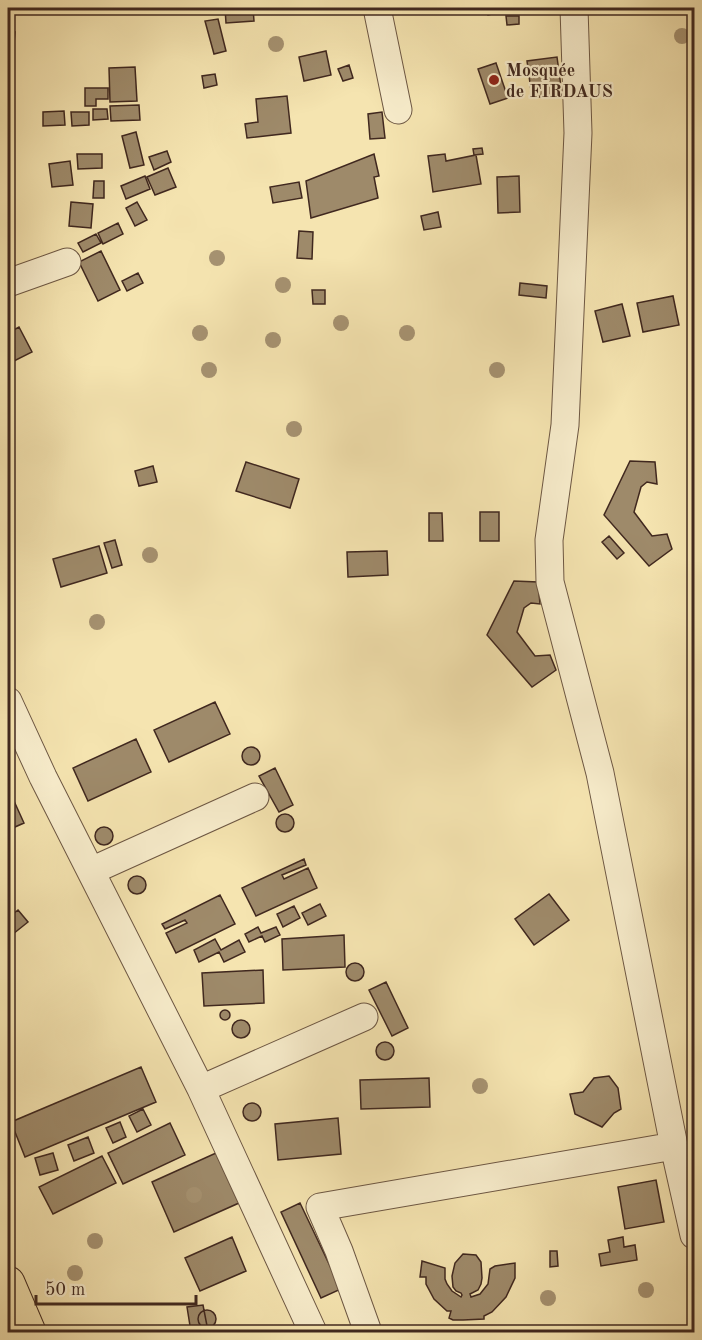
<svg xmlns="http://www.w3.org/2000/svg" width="702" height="1340" viewBox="0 0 702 1340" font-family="'Old Standard TT',serif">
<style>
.building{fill:#9e8a6a;stroke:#40281f;stroke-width:1.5}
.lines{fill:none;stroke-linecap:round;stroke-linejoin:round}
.minor-casing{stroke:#6d5743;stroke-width:29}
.highway-casing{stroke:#40281f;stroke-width:35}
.minor{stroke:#f8edcc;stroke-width:27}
.highway{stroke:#f5e4b0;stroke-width:33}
.tree{fill:#a69271}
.poi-dot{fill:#8f2418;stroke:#f8edcc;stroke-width:2}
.labels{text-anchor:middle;stroke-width:4.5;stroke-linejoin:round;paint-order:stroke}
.poi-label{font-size:18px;font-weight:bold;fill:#40281f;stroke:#f8edcc;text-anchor:start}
</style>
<rect width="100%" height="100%" fill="#f5e4b0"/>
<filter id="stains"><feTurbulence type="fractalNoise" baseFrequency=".00333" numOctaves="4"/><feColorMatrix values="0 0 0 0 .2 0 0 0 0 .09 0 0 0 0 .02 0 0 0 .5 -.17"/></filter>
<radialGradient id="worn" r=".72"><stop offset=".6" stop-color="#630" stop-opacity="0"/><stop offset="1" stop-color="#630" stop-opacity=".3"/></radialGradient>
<path class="building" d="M 9,8 L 22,8 L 22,11 L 9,12 Z
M 225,8 L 253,8 L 254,21 L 226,23 Z
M 486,8 L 513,8 L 513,10 L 488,15 Z
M 506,16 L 519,16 L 519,24 L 507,25 Z
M 218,19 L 226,51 L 214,54 L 205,21 Z
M 8,31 L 15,32 L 14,44 L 8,44 Z
M 326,51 L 331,75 L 304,81 L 299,57 Z
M 557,57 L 562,94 L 532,98 L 527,61 Z
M 496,63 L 508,98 L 490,104 L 478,69 Z
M 349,65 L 353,78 L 343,81 L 338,69 Z
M 135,67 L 137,101 L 110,102 L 109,68 Z
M 215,74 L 217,85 L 204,88 L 202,76 Z
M 85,88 L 108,88 L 108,99 L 96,99 L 96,106 L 85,106 Z
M 287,96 L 291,133 L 247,138 L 245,124 L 258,122 L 256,99 Z
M 139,105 L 140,120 L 111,121 L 110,106 Z
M 93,109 L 107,109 L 108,119 L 93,120 Z
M 64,111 L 65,125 L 43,126 L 43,112 Z
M 71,112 L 89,112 L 89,125 L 72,126 Z
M 382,112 L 385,138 L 370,139 L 368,114 Z
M 136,132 L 144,165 L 130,168 L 122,136 Z
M 482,148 L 483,154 L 474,155 L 473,149 Z
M 167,151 L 171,162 L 154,170 L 149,157 Z
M 77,154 L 102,154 L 102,168 L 78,169 Z
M 374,154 L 379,176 L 374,177 L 378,198 L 311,218 L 306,181 Z
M 445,154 L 446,161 L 476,155 L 481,184 L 433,192 L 428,156 Z
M 70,161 L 73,185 L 52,187 L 49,164 Z
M 168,168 L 176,187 L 155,195 L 147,177 Z
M 145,176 L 150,189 L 126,199 L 121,186 Z
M 519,176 L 520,212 L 498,213 L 497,177 Z
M 94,181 L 104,181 L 104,198 L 93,198 Z
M 299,182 L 302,198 L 273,203 L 270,187 Z
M 71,202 L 93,204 L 91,228 L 69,226 Z
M 137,202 L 147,220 L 135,226 L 126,208 Z
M 438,212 L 441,227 L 424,230 L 421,216 Z
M 118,223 L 123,234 L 103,244 L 98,233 Z
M 299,231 L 313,232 L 312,259 L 297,258 Z
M 96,234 L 101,243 L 83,252 L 78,243 Z
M 101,251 L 120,290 L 98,301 L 79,262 Z
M 138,273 L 143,283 L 127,291 L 122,281 Z
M 520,283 L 547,286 L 546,298 L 519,295 Z
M 312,290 L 325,290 L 325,304 L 313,304 Z
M 673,296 L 679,325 L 643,332 L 637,303 Z
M 622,304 L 630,336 L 603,342 L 595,311 Z
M 19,327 L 32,352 L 8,364 L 8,333 Z
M 630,461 L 655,462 L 657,484 L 647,482 L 641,487 L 634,512 L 652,536 L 667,534 L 672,549 L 649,566 L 604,515 Z
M 246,462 L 299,479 L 290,508 L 236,491 Z
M 153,466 L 157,482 L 139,486 L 135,471 Z
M 480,512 L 499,512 L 499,541 L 480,541 Z
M 429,513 L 442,513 L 443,541 L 429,541 Z
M 609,536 L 624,553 L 617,559 L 602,542 Z
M 115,540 L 122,565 L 112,568 L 104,543 Z
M 99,546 L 107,573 L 61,587 L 53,559 Z
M 387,551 L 388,575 L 348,577 L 347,552 Z
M 514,581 L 538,582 L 540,604 L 531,603 L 524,608 L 517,632 L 535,656 L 550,655 L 556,670 L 532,687 L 487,635 Z
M 215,702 L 230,734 L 169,762 L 154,730 Z
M 136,739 L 151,772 L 88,801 L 73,768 Z
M242 756a9 9 0 1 1 18 0a9 9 0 1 1-18 0Z
M 275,768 L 293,805 L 279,812 L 259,776 Z
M 9,790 L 24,823 L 8,830 L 8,791 Z
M276 823a9 9 0 1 1 18 0a9 9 0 1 1-18 0Z
M95 836a9 9 0 1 1 18 0a9 9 0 1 1-18 0Z
M 304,859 L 306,865 L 282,875 L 284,879 L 308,868 L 317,888 L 256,916 L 242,888 Z
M128 885a9 9 0 1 1 18 0a9 9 0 1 1-18 0Z
M 549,894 L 569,920 L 534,945 L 515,919 Z
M 220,895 L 235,924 L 176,953 L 166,933 L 187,923 L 185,920 L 165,929 L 162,924 Z
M 320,904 L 326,916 L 308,925 L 302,913 Z
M 294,906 L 300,918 L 283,927 L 277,914 Z
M 18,910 L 28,922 L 8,938 L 8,918 Z
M 258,927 L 261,933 L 276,927 L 280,935 L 265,942 L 262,936 L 249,942 L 245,934 Z
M 344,935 L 345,967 L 283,970 L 282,939 Z
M 215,939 L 221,950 L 239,940 L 245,952 L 224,962 L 219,952 L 199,962 L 194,950 Z
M346 972a9 9 0 1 1 18 0a9 9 0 1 1-18 0Z
M 263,970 L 264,1003 L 204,1006 L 202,973 Z
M 386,982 L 408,1028 L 392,1036 L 369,990 Z
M220 1015a5 5 0 1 1 10 0a5 5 0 1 1-10 0Z
M232 1029a9 9 0 1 1 18 0a9 9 0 1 1-18 0Z
M376 1051a9 9 0 1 1 18 0a9 9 0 1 1-18 0Z
M 141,1067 L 156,1102 L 25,1157 L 11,1122 Z
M 609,1076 L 618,1088 L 621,1109 L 614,1113 L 602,1127 L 575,1114 L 570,1094 L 583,1092 L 594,1078 Z
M 429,1078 L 430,1107 L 361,1109 L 360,1080 Z
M243 1112a9 9 0 1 1 18 0a9 9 0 1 1-18 0Z
M 143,1109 L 151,1125 L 137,1132 L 129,1116 Z
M 338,1118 L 341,1154 L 278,1160 L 275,1124 Z
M 120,1122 L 126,1137 L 113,1143 L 106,1128 Z
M 170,1123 L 185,1155 L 123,1184 L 108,1153 Z
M 88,1137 L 94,1153 L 74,1161 L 68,1145 Z
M 53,1153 L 58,1170 L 40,1175 L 35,1158 Z
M 216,1153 L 239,1203 L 174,1232 L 152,1182 Z
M 102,1156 L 116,1183 L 53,1214 L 39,1187 Z
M 656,1180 L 664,1222 L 625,1229 L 618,1187 Z
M 300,1203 L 341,1289 L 321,1298 L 281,1212 Z
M 232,1237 L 246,1271 L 200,1291 L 185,1258 Z
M 623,1237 L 624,1247 L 635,1245 L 637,1260 L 601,1266 L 599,1254 L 610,1252 L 608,1240 Z
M 550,1251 L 557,1251 L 558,1266 L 550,1267 Z
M 463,1254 L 476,1255 L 481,1262 L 482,1278 L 481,1284 L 478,1290 L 470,1294 L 471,1297 L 480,1294 L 488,1284 L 490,1269 L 495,1266 L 515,1263 L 515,1278 L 506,1297 L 492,1312 L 484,1316 L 484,1319 L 463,1320 L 453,1320 L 449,1318 L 451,1311 L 447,1311 L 434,1299 L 426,1284 L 426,1277 L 420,1277 L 422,1261 L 445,1268 L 445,1279 L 447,1284 L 452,1291 L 461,1297 L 462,1295 L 461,1293 L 456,1291 L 453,1287 L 452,1276 L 455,1263 Z
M 203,1305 L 208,1331 L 191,1332 L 187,1307 Z
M198 1319a9 9 0 1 1 18 0a9 9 0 1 1-18 0Z
M 646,1327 L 647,1332 L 625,1332 L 625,1328 Z"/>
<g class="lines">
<g class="minor-casing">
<path id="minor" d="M 377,8 L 398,110
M 574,8 L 578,133 L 565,425 L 549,540 L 550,582 L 600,773 L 674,1146 L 694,1235
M 8,283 L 67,262
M 8,701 L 43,777 L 201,1089 L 313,1332
M 91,871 L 255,797
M 201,1089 L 364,1017
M 368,1332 L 339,1251 L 320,1207 L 674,1146"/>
</g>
<g class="highway-casing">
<path id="highway" d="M 8,1283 L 29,1332"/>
</g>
<use href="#minor" class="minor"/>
<use href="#highway" class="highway"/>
</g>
<g class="tree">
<circle cx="682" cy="36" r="8"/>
<circle cx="276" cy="44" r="8"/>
<circle cx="217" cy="258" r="8"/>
<circle cx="283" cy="285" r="8"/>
<circle cx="341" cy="323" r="8"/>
<circle cx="200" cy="333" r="8"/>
<circle cx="407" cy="333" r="8"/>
<circle cx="273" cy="340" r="8"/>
<circle cx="209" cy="370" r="8"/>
<circle cx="497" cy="370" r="8"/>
<circle cx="294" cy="429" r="8"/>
<circle cx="150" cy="555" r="8"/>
<circle cx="97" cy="622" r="8"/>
<circle cx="480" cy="1086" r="8"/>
<circle cx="194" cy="1195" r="8"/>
<circle cx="95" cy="1241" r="8"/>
<circle cx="75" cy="1273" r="8"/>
<circle cx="646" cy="1290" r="8"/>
<circle cx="548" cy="1298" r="8"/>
</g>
<circle class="poi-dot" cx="494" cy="80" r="6"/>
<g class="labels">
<g class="poi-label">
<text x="506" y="76">Mosquée<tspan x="506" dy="21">de FIRDAUS</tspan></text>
</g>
</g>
<rect width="702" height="1340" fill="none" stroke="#f5e4b0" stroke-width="30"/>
<rect x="9" y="9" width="684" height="1322" fill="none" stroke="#40281f" stroke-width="3"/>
<rect x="15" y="15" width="672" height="1310" fill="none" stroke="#40281f" stroke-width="1.5"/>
<path d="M36 1295v9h160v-9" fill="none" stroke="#40281f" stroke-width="3"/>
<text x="45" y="1295" font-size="18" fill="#40281f" stroke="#f8edcc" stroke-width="4.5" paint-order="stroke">50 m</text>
<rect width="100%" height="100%" filter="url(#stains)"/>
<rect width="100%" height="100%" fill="url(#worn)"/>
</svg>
